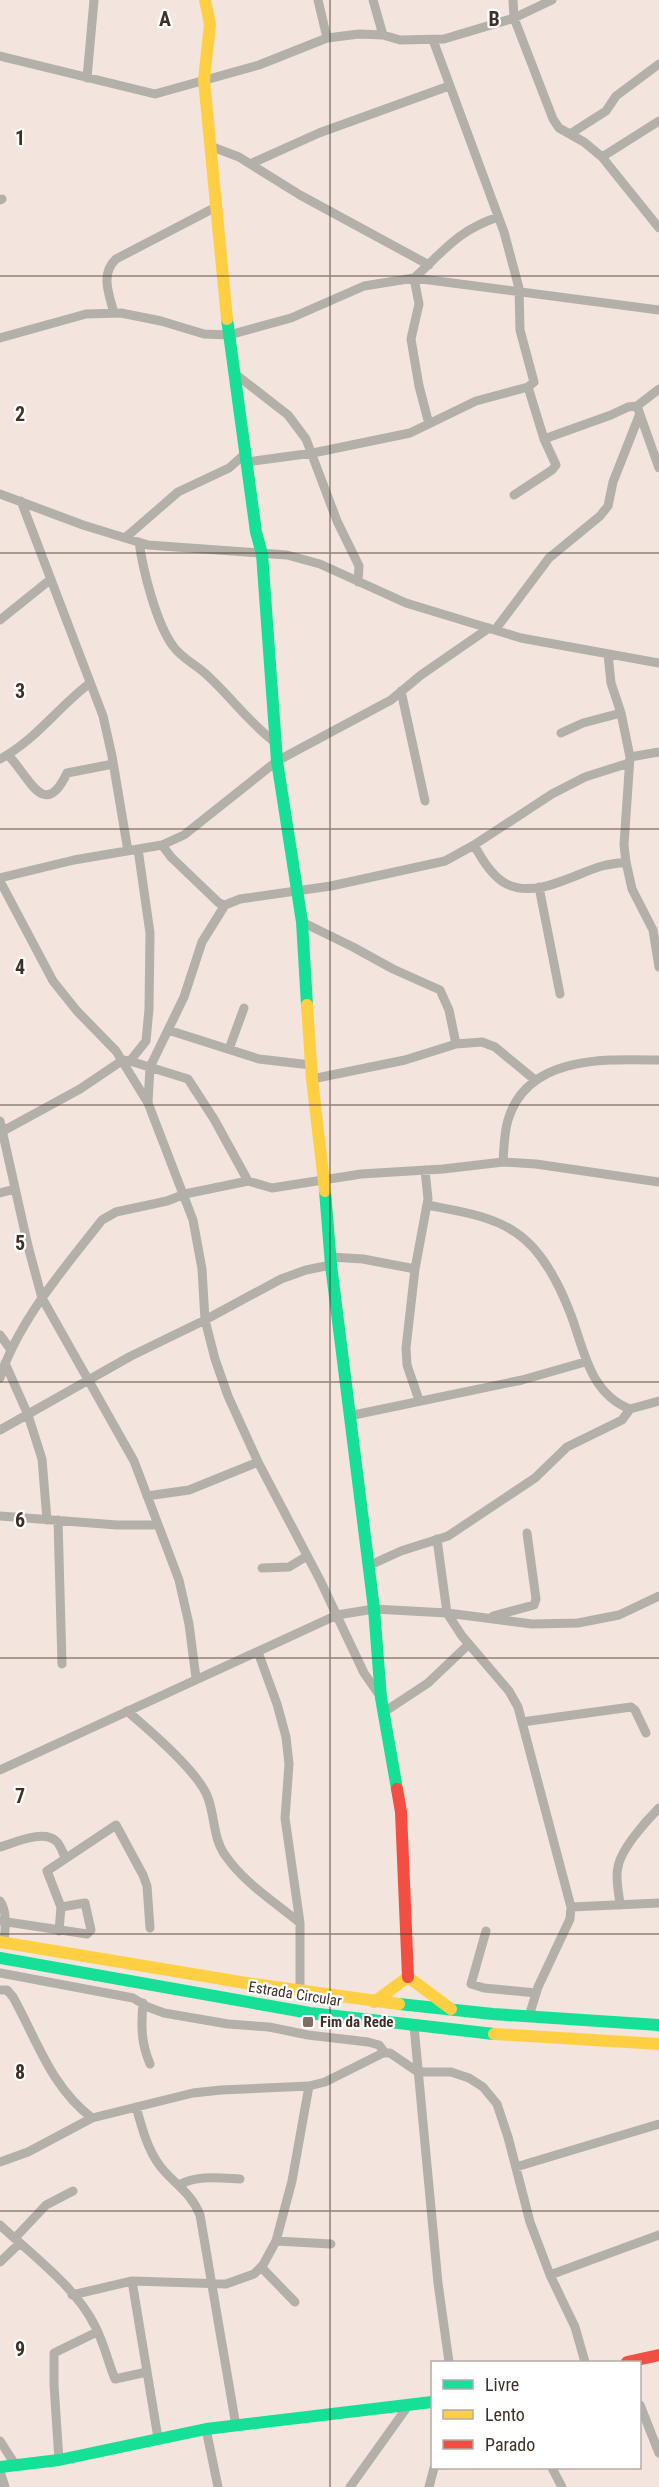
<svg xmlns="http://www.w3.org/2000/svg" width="659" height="2487" viewBox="0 0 659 2487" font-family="'Roboto Condensed',sans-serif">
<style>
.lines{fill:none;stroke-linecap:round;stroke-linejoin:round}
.street{stroke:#b2b0a9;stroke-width:9}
.fast{stroke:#16e098;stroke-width:12}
.slow{stroke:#ffcf43;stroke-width:12}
.jam{stroke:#f24e42;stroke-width:12}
.grid{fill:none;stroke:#402f26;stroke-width:1.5;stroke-opacity:0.55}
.poi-dot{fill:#7f6e66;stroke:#fff;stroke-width:2}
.labels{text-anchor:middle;stroke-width:4.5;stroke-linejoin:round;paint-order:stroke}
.street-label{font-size:15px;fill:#402f26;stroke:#fff}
.poi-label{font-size:15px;font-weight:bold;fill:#402f26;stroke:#fff;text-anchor:start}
.grid-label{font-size:20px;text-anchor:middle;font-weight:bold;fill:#402f26;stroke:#fff;stroke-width:4.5;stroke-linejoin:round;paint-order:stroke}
</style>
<rect width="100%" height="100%" fill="#f3e4dd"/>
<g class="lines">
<path class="street" d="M 318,0 L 327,38
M 373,0 L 383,35
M 513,0 L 514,18 L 553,119 L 559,128 L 584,142 L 602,157 L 659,228
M 433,40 L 504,232 L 519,288 L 520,330 L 534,382 L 528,387
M 0,56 L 155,94 L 259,65 L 327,38 L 359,34 L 383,35 L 400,40 L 444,39 L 514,18 L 552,0
M 87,78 L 94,0
M 570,134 L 606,111 L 616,96 L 659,64
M 210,146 L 239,157 L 300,195 L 429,265
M 602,157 L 659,121
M 250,164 L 319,133 L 449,86
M 0,200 L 2,199
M 114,313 C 109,294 100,274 116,259 L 216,207
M 0,338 L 86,314 L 121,313 L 161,321 L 204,334 L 229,335 L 291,318 L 364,286 L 414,278 L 659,310
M 234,373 L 288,415 L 306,439 L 337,521 L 359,566 L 358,582
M 637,406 L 659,389
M 429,424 L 419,386 L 411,339 L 419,304 L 414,278 C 445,250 457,231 498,217
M 247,462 L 313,453 L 410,433 L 476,401 L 528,387 L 544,439 L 611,415 L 628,407 L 637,406 L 659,468
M 0,494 L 83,525 L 148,545 L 287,555 L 320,564 L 406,603 L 521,638 L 659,663
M 514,495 L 552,470 L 556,465 L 544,439
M 21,501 L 103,716 L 112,756 L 128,851
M 125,538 L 178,492 L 229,468 L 246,453
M 139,542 C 143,570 156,623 173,646 C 182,659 197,665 208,676 C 232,698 250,724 276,743
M 0,620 L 51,579
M 495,630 L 549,558 L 600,516 L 608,506 L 613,482 L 639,416
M 608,654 L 611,683 L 621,713 L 630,757 L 624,845 L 626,862 L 632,889 L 653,930 L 659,967
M 401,691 L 425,801
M 561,733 L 583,723 L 621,713
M 8,755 C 29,776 44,822 67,773 L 113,764
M 630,757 L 659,752
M 0,759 C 36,740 58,707 90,683
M 162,845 L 171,857 L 219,903 L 225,905
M 474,845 C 482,859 490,873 503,882 C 533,901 574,874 602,866 C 610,864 618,863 626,862
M 0,878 L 74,860 L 162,845 L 184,835 L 277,761 L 391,700 L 421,675 L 489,628
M 0,881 L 53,981 L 77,1011 L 116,1051 L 148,1103 L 193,1220 L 202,1269 L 205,1320 L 215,1359 L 228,1396 L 258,1462 L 320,1580 L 364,1673 L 380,1696
M 539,887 L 560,994
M 302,922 L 353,947 L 393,969 L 440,990 L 449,1010 L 456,1044
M 168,1030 L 259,1059 L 311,1065
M 229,1049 L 244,1008
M 130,1061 L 146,1041 L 149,1009 L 150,933 L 138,849
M 312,1079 L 405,1060 L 456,1044 L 482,1042 L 495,1047 L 535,1080
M 148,1103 L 150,1067 L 184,997 L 202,942 L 225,905 L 240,899 L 331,886 L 445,861 L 474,845 L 552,794 L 585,777 L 629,763
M 0,1121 L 28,1246 L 42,1298 L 134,1461 L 179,1580 L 189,1624 L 196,1678
M 3,1131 L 80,1089 L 123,1060 L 130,1061 L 188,1079 L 214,1119 L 248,1181
M 503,1162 C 504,1148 504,1133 508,1120 C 527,1055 605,1059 659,1060
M 0,1193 L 15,1189
M 427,1205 C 457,1211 490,1215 515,1232 C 543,1250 560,1286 571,1315 C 584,1350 590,1394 630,1409
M 330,1257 L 363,1259 L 415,1269
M 0,1335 L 11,1350
M 5,1363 L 28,1415 L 42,1459 L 47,1520
M 0,1378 C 18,1321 66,1266 102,1220 L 116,1212 L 167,1201 L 185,1194 L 248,1181 L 272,1188 L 361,1174 L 443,1169 L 503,1162 L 536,1164 L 659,1182
M 419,1400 L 407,1365 L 406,1348 L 415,1269 L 428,1199 L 425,1170
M 349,1416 L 522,1380 L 585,1362
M 0,1430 L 131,1356 L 205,1320 L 281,1279 L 306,1270 L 331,1265
M 147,1496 L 189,1490 L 258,1462
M 0,1516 L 117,1525 L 157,1525
M 58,1520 L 62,1664
M 437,1539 L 447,1613 L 462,1636 L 509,1691 L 518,1707 L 571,1907 L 570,1919 L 538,1987 L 529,2016
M 368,1566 L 401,1551 L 448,1536 L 535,1478 L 567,1447 L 622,1420 L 630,1409 L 659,1401
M 262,1568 L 289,1567 L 307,1556
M 493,1616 L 534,1605 L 536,1599 L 527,1533
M 258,1652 L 277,1704 L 286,1737 L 289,1764 L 285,1818 L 300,1923 L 300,1993
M 127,1711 C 149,1730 199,1772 208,1798 C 215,1817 213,1838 225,1855 C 244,1883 275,1902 300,1923
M 384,1712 L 428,1683 L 469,1644
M 522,1722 L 631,1707 L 635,1710 L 646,1733
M 0,1770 L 337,1615 L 374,1609 L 447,1613 L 532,1624 L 578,1623 L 619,1615 L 659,1596
M 0,1847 C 14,1843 43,1829 56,1841 C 60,1844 63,1853 65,1857
M 0,1901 C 8,1913 5,1929 4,1942
M 620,1905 C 619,1893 615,1878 618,1867 C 621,1849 646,1821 659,1808
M 571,1907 L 659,1903
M 0,1921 L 87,1934 L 91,1930 L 85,1903 L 61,1907
M 59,1931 L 61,1907 L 47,1871 L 116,1825 L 143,1875 L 147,1886 L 150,1928
M 486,1931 L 471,1984 L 484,1988 L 536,1993
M 0,1973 L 133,1998 L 148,2007 L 164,2013 L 228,2024 L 269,2027 L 308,2035 L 368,2042 L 379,2045 L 385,2053
M 0,1990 L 7,1990 L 13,1997 C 37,2040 51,2087 92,2118
M 143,2003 C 141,2026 141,2043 150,2064
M 414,2026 L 438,2283 L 449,2362
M 136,2107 C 143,2130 148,2154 165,2172 C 179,2187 192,2195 200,2215 L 236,2426
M 0,2162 L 28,2152 L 92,2118 L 193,2093 L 221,2090 L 309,2086 L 325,2082 L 383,2053 L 390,2053 L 418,2072 L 451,2072 L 469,2078 L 483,2087 L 497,2104 L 508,2137 L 530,2222 L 550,2275 L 575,2327 L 585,2362
M 516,2167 L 659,2124
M 179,2185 C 197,2175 219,2178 240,2179
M 0,2225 C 31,2254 76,2287 95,2326 C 104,2343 108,2362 115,2379 L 147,2372
M 15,2238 L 46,2205 L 73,2191
M 276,2241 L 331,2244
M 0,2262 L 20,2243
M 261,2267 L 295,2302
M 550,2275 L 659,2235
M 132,2281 L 158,2438
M 72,2295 L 132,2281 L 226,2284 L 254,2274 L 263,2265 L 276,2241 L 292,2181 L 309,2086
M 640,2405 L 659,2453
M 206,2429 L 218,2487
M 0,2441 L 16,2466
M 59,2460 L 54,2385 L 54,2353 L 97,2332
M 552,2468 L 562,2487
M 0,2471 L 5,2487
M 350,2487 L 408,2406
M 429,2487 L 434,2468"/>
<path class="fast" d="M 227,319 L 256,532 L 262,554 L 277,761 L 302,922 L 307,1005
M 325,1191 L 331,1265 L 374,1609 L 381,1698 L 397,1789
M 0,1958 L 310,2013 L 494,2034
M 399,2004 L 493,2014 L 659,2025
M 0,2467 L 59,2460 L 206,2429 L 432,2402"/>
<path class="slow" d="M 205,0 L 210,24 L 204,80 L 227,319
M 307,1005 L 312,1079 L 325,1191
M 0,1942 L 246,1983 L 399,2004
M 408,1977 L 451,2009
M 374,2002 L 408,1977
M 494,2034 L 659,2044"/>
<path class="jam" d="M 397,1789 L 401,1812 L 408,1977
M 627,2362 L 659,2355"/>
</g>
<path class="grid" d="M 330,0 L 330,2487M 0,276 L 659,276M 0,553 L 659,553M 0,829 L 659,829M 0,1105 L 659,1105M 0,1382 L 659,1382M 0,1658 L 659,1658M 0,1934 L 659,1934M 0,2211 L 659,2211"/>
<rect class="poi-dot" x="302" y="2016" width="12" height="12" rx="3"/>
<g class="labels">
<g class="street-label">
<text transform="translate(295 1994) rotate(9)" y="5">Estrada Circular</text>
</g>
<g class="poi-label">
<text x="320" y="2027">Fim da Rede</text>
</g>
</g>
<g class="grid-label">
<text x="165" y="26">A</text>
<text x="494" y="26">B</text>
<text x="20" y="145">1</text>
<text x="20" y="421">2</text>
<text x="20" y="698">3</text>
<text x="20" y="974">4</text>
<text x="20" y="1250">5</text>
<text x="20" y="1527">6</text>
<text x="20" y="1803">7</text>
<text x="20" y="2079">8</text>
<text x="20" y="2356">9</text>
</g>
<rect x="431" y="2361" width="210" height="108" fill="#ffffff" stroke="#b3aca8" stroke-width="1.5"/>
<rect x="443" y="2380" width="30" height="9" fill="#16e098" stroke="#b3aca8" stroke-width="1.5"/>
<text x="485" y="2391" font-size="18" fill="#402f26">Livre</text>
<rect x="443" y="2410" width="30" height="9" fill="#ffcf43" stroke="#b3aca8" stroke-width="1.5"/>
<text x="485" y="2421" font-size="18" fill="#402f26">Lento</text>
<rect x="443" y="2440" width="30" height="9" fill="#f24e42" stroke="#b3aca8" stroke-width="1.5"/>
<text x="485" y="2451" font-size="18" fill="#402f26">Parado</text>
</svg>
